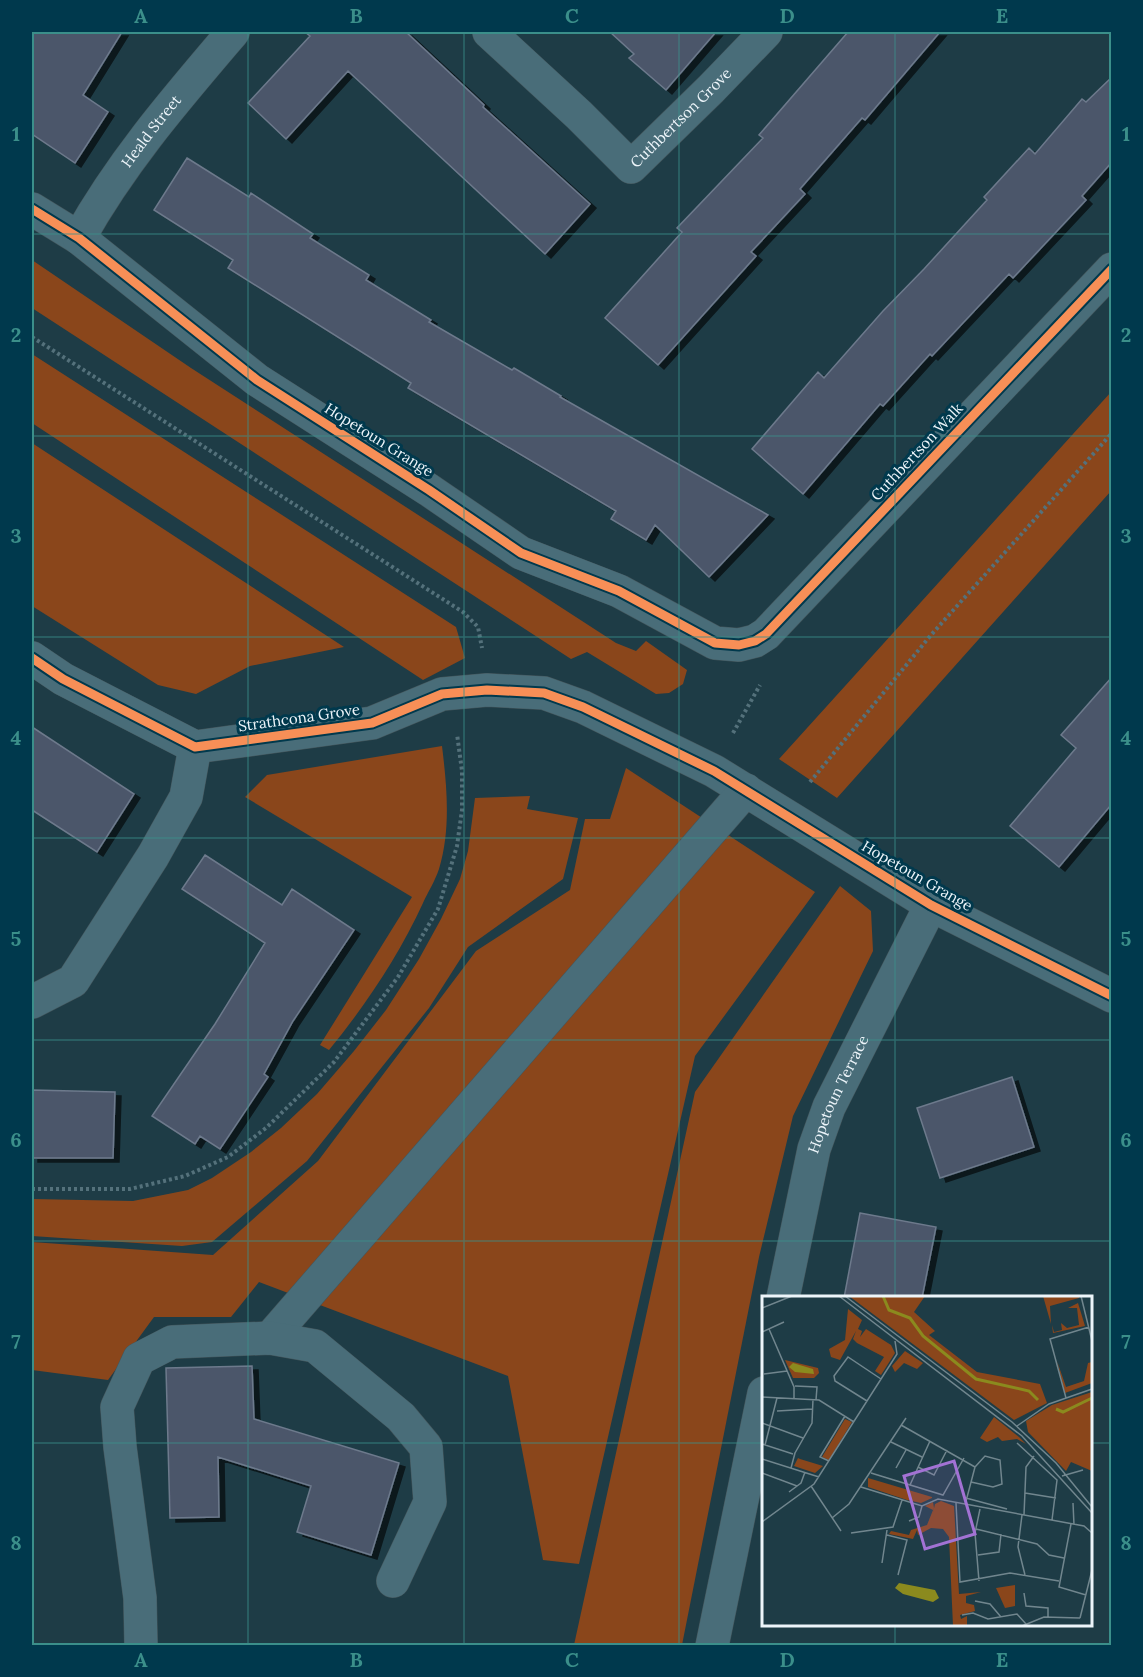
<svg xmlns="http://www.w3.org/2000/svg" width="1143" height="1677" viewBox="0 0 1143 1677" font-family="Lora,serif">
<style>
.green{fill:#8a461b}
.building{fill:#4c566b;stroke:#6d7a8c;stroke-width:1.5;filter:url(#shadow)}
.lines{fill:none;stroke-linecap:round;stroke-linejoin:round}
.minor-casing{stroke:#44565c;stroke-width:34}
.path{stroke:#54717b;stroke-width:4;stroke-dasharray:3 3;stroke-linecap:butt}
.minor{stroke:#496d79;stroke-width:33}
.cycleway-casing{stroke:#00394d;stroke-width:13}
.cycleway{stroke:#f78f57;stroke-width:9}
.grid{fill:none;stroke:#3b8f8a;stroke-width:1.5;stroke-opacity:0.55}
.labels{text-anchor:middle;stroke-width:6;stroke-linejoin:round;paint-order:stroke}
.street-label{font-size:15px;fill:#edf5fa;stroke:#00394d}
.inset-river{fill:none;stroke:#8b8a1e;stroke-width:3}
.inset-road{fill:none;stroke:#71868e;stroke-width:1.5}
.view{fill:#a372d4;fill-opacity:0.15;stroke:#a372d4;stroke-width:3}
.inset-edge{fill:none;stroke:#edf5fa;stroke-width:3}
.neatline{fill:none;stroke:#3b8f8a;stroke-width:2}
.grid-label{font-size:20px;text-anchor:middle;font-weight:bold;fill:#3b8f8a}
</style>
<defs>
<filter id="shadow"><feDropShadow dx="6" dy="4" stdDeviation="0" flood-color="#0009"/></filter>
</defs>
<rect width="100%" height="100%" fill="#1e3c46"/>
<path class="green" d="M 32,260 L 191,368 L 616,643 L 636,651 L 646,641 L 687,670 L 683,684 L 669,693 L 656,694 L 587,652 L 571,659 L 32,308 Z
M 32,354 L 456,627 L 465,658 L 423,680 L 32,423 Z
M 1111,392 L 1111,491 L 837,798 L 779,759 Z
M 32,443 L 344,647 L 250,666 L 196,694 L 158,685 L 32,606 Z
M 442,746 C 447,787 451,829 439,869 C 435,881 428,892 423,903 C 399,955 366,1005 329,1050 L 320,1045 L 412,897 L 245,797 L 267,775 Z
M 626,768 L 815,892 L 695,1056 L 579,1564 L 543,1560 L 508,1376 L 259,1282 L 231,1317 L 154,1317 L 108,1380 L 32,1370 L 32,1242 L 213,1255 L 318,1161 L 476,951 L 570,890 L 585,819 L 610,819 Z
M 530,796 L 527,809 L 578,818 L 563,879 L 468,947 L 429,1008 L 307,1161 L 212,1242 L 182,1246 L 32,1236 L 32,1199 L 133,1201 L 188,1190 L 212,1178 L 251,1152 L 281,1128 L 317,1094 L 354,1051 L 386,1010 L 419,959 L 441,919 L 460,879 L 468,851 L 475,798 Z
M 840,886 L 871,911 L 873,951 L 793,1116 L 759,1257 L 682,1645 L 574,1645 L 695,1092 Z"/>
<path class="building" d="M 32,32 L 122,32 L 83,95 L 108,112 L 75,163 L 32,134 Z
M 305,32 L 406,32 L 484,105 L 483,107 L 590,204 L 545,254 L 348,71 L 286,139 L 248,103 L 310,36 Z
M 610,32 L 716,32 L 666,90 L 629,58 L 634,54 Z
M 848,32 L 940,32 L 865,120 L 862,118 L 800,189 L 805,194 L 751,252 L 756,256 L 658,365 L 605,318 L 682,232 L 677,228 L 763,138 L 759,135 Z
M 1112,77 L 1112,162 L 1082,196 L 1086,200 L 1013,278 L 1009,274 L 932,356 L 930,354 L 883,406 L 880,404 L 803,494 L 752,449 L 818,372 L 824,378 L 883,311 L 924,269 L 987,200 L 984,197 L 1029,148 L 1035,154 L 1082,99 L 1086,102 Z
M 187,158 L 249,197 L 251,193 L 313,234 L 310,238 L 369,275 L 366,280 L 431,320 L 429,322 L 512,370 L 514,368 L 561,396 L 560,397 L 768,515 L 709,577 L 655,525 L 646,540 L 611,519 L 616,511 L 408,388 L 411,383 L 228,268 L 233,260 L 154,210 Z
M 1112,677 L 1111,805 L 1059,867 L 1010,826 L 1076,748 L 1061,735 Z
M 32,727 L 134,794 L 97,852 L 32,810 Z
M 205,855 L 282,905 L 292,889 L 354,930 L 293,1021 L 264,1074 L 268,1077 L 220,1149 L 200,1136 L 195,1144 L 152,1116 L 215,1024 L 265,943 L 182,889 Z
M 1012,1077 L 1034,1147 L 940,1178 L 917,1108 Z
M 32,1090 L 115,1092 L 113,1158 L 32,1158 Z
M 860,1213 L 936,1227 L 922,1298 L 844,1298 Z
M 252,1366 L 254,1419 L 399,1463 L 371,1555 L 297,1532 L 311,1486 L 218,1457 L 219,1517 L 170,1518 L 166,1368 Z"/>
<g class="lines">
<g class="minor-casing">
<g id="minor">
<path id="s1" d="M 489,32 L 579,115 L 631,167 L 711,89 L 766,32"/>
<path d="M 32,209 L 79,238 L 257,380 L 429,490 L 521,553 L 619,591 L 715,643 L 739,645 L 755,641 L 766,634 L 1112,269"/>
<path id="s2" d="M 79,238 C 122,161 176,99 233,32"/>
<path d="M 32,658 L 63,679 L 195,747 L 372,723 L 442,694 L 487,690 L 544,693 L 583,707 L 714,771 L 931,905 L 1112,996"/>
<path d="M 32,1002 L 73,981 L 153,856 L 186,797 L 195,747"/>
<path id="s3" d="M 783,1298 L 814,1149 L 829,1107 L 931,905"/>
<path d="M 270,1338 L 746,790"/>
<path d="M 141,1646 L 140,1598 L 120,1447 L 117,1407 L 139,1359 L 172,1342 L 270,1338 L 315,1346 L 401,1417 L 426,1447 L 430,1502 L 393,1581"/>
<path d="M 712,1646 L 764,1393"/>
</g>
</g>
<path class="path" d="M 32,337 L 463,612 L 478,627 L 482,648
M 733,733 L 760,685
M 810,782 L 931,635 L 1112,433
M 32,1189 L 130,1189 L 185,1176 L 228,1157 L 266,1128 L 334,1062 L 398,977 L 438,909 L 457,846 L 462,810 L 462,771 L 457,734"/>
<use href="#minor" class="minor"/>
<g class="cycleway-casing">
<path id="cycleway" d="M 32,209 L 79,238 L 257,380 L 429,490 L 521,553 L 619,591 L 715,643 L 739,645 L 755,641 L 766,634 L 1112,269
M 32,658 L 63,679 L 195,747 L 372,723 L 442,694 L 487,690 L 544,693 L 583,707 L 714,771 L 931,905 L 1112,996"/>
</g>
<use href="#cycleway" class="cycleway"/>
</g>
<path class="grid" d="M 248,32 L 248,1646M 464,32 L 464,1646M 679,32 L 679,1646M 895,32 L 895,1298M 32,234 L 1112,234M 32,436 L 1112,436M 32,637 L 1112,637M 32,838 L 1112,838M 32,1040 L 1112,1040M 32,1241 L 1112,1241M 32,1443 L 764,1443M 1090,1443 L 1112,1443M 895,1624 L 895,1646"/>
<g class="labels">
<g class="street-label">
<text dy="5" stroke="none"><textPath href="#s1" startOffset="266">Cuthbertson Grove</textPath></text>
<text dy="5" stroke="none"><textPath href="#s2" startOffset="129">Heald Street</textPath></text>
<text transform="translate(379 440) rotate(32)" y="5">Hopetoun Grange</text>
<text transform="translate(917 452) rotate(-47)" y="5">Cuthbertson Walk</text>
<text transform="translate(299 718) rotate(-8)" y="5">Strathcona Grove</text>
<text transform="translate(917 876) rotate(30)" y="5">Hopetoun Grange</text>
<text dy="5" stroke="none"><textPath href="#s3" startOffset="212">Hopetoun Terrace</textPath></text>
</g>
</g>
<g transform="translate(762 1296)">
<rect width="330" height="330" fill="#1e3c46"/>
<path d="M 87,0 L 163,0 L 152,16 L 173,35 L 167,39 L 215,76 L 278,88 L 285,107 L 252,124 ZM 281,0 L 317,0 L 317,2 L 288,10 L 289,28 ZM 316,7 L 323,30 L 291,37 L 290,29 L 292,36 L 300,34 L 299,27 L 305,32 L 317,29 L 315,12 L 306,12 ZM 86,13 L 100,24 L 96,33 L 100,35 L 98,41 L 104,33 L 129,49 L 133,57 L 119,79 L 113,75 L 122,61 L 95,47 L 91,43 L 94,35 L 78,64 L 69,61 L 67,53 L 83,44 ZM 143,55 L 161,67 L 155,73 L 142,67 L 133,76 L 130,70 ZM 23,64 L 56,72 L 57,77 L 52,82 L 31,82 ZM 295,65 L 304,91 L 322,85 L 326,67 L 330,66 L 330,87 L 303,97 ZM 330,96 L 330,175 L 309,166 L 304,175 L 266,136 L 264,125 L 290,109 ZM 232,121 L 257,141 L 264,148 L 255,143 L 240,145 L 236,141 L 225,146 L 218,142 ZM 83,123 L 90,126 L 67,164 L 60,161 ZM 36,162 L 38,163 L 61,170 L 53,177 L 32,170 ZM 106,182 L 170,201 L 170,202 L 159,207 L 145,204 L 106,191 ZM 179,205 L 192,210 L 197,298 L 219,296 L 204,300 L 204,307 L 212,309 L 213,315 L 198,319 L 199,323 L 205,320 L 205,330 L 191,330 L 187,241 L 181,233 L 169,232 L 156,239 L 155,234 L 151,243 L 127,238 L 129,235 L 147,239 L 149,234 L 165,229 L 171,214 L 163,210 L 171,206 L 172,212 L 170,221 L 173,208 ZM 253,289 L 253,310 L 243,312 L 234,292 Z" fill="#8a461b"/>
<path d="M 31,67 L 51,73 L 52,78 L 33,76 L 27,71 ZM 137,287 L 173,294 L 177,302 L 171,306 L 141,298 L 133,292 Z" fill="#8b8a1e"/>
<path class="inset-river" d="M 121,0 L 127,14 L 148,22 L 161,40 L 214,83 L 267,95 L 276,104M 294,113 L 301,116 L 330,102"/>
<path class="inset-road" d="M 77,0 L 260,140 L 330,217M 83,0 L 250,126 L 294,167 L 330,211M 319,0 L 330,45M 0,12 L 30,0M 7,33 L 32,91 L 32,102M 0,36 L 22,26M 2,78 L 25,75M 33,90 L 55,91 L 54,104M 0,101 L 57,104 L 92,126M 304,102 L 288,43 L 327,31M 105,105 L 73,85 L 72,80 L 86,61 L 119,83M 15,115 L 50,113M 0,127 L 41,142M 139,129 L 213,171M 255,130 L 287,108 L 330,93M 129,146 L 160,161M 255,147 L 295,184 L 290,224M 0,148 L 31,158M 3,149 L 15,102M 33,157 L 50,127 L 51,103M 0,163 L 57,181M 67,165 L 58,161 L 83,120M 156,171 L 172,179 L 185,154M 29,172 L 33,157 L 32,161M 134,172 L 144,154M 0,177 L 35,190M 109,177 L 181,199 L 202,162M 300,180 L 321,174M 209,186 L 231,191 L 240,188 L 238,164 L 223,160 L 213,171M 148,189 L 168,145M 49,190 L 79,235M 99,191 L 160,210 L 176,203 L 322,230 L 330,237M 27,196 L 39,187 L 43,176M 263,197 L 294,202M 204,202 L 245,213M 194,207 L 198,286 L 248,277 L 297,285M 311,207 L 312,229M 203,209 L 213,171M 260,219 L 256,251 L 263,279M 262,219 L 264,171 L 272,160M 70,222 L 87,208 L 144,122M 147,225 L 157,221 L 160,210M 0,226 L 52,188 L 135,58 L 133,45M 309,228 L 297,291 L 324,299M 214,233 L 275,248 L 287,259 L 302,262M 89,237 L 131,231 L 140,204M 125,239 L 145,244 L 136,279M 216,259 L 237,256 L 239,238M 120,267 L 125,234M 217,285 L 213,237 L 218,213M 262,297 L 264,310 L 286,312 L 286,321M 213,305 L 228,308 L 239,321M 200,319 L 211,317 L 226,323 L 255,318 L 264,328M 318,322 L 330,274M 260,330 L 282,321 L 318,322"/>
<path class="view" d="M 192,165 L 213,238 L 163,253 L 142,180 Z"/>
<rect width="330" height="330" class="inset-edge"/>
</g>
<rect width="1143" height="1677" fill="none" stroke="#00394d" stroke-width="66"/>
<rect x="33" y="33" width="1077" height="1611" class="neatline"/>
<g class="grid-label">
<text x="141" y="23">A</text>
<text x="356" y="23">B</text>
<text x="572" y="23">C</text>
<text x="787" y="23">D</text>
<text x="1002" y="23">E</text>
<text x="16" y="141">1</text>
<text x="1126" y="141">1</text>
<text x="16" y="342">2</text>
<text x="1126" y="342">2</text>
<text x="16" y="543">3</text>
<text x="1126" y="543">3</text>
<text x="16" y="745">4</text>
<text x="1126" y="745">4</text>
<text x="16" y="946">5</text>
<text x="1126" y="946">5</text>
<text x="16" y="1147">6</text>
<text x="1126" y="1147">6</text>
<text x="16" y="1349">7</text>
<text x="1126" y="1349">7</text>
<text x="16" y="1550">8</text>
<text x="1126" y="1550">8</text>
<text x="141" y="1667">A</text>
<text x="356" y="1667">B</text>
<text x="572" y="1667">C</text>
<text x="787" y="1667">D</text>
<text x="1002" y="1667">E</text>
</g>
</svg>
